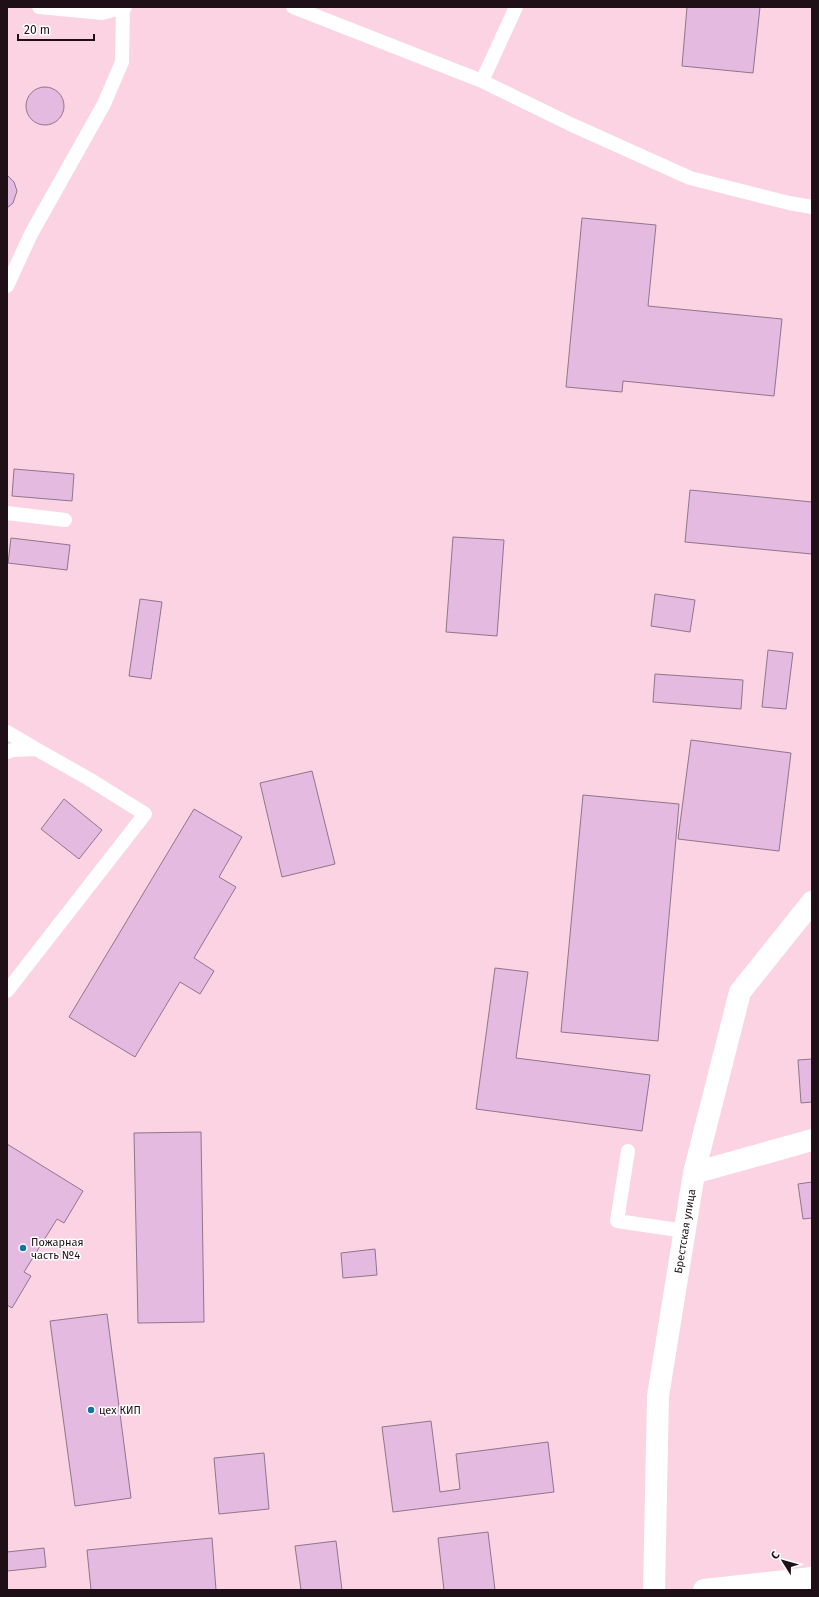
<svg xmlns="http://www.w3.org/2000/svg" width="819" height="1597" viewBox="0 0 819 1597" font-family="'Fira Sans',sans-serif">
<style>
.building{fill:#e4bae0;stroke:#90758d}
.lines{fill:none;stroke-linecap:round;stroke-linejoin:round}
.service{stroke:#fff;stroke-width:14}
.minor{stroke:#fff;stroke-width:22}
.tertiary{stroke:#fff;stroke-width:22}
.poi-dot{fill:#1174a1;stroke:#fff;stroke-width:1.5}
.labels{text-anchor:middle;stroke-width:3;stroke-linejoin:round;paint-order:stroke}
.street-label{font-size:11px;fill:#1e1016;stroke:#fff}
.poi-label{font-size:11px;fill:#1e1016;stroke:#fff;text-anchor:start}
</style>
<rect width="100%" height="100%" fill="#fbd3e2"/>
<path class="building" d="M 687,7 L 760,7 L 753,73 L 682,66 Z
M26 106a19 19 0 1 1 38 0a19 19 0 1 1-38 0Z
M 7,175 L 14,182 L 17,191 L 13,203 L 7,208 Z
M 582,218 L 656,225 L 648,306 L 782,319 L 774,396 L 623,381 L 622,392 L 566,387 Z
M 14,469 L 74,474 L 72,501 L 12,496 Z
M 690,490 L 812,502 L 812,554 L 685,542 Z
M 453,537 L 504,540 L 497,636 L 446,632 Z
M 11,538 L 70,545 L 67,570 L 8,563 Z
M 655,594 L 695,600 L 690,632 L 651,626 Z
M 140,599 L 162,602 L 151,679 L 129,676 Z
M 768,650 L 793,653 L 786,709 L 762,707 Z
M 655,674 L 743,680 L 741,709 L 653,702 Z
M 691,740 L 791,753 L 779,851 L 678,839 Z
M 312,771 L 335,864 L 282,877 L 260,783 Z
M 583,795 L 679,804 L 658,1041 L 561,1032 Z
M 64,799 L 102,830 L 79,859 L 41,829 Z
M 194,809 L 242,837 L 219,877 L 236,887 L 194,958 L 214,971 L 200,994 L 180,982 L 135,1057 L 69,1017 Z
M 495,968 L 528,972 L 516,1058 L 650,1075 L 642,1131 L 476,1109 Z
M 812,1059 L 812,1102 L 801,1103 L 798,1060 Z
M 201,1132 L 204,1322 L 138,1323 L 134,1133 Z
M 7,1144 L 83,1191 L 64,1223 L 57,1219 L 24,1272 L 31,1276 L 12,1308 L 7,1305 Z
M 812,1182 L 812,1218 L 803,1219 L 798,1184 Z
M 375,1249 L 377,1275 L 343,1278 L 341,1253 Z
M 107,1314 L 131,1498 L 75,1506 L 50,1321 Z
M 431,1421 L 440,1492 L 460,1489 L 456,1454 L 548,1442 L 554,1492 L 393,1512 L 382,1427 Z
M 264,1453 L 269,1509 L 219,1514 L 214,1458 Z
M 488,1532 L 495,1590 L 444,1590 L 438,1538 Z
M 212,1538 L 216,1590 L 91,1590 L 87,1550 Z
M 336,1541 L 342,1590 L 301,1590 L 295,1546 Z
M 44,1548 L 46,1567 L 7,1571 L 7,1552 Z"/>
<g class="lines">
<path class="service" d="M 39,7 L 102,13 L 125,7
M 293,7 L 482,81 L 570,124 L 690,178 L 789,203 L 812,207
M 482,81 L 516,7
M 7,286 L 31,234 L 104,104 L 122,62 L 123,7
M 7,513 L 65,520
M 7,732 L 36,749
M 7,752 L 13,750 L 36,749 L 89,779 L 145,814 L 7,991
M 628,1151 L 617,1221 L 685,1231"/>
<path class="minor" d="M 694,1173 L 812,1140
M 704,1590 L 812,1578"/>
<path class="tertiary" id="s1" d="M 654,1590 L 658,1396 L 694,1173 L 740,992 L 812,902"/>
</g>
<g class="poi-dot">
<circle cx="23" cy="1248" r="4"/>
<circle cx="91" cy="1410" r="4"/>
</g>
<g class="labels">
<g class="street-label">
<text dy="4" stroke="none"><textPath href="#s1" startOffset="361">Брестская улица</textPath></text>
</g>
<g class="poi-label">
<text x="31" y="1246">Пожарная<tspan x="31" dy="13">часть №4</tspan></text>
<text x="99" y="1414">цех КИП</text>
</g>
</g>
<rect width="819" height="1597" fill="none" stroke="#1e1016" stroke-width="16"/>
<g transform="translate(783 1561) rotate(307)" stroke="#ffffff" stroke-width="3" paint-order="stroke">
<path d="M0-3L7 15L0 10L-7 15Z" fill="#1e1016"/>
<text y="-6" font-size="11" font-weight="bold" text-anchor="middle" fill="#1e1016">С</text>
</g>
<path d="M18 34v6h76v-6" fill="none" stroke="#1e1016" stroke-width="2"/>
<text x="24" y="34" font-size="12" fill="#1e1016" stroke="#ffffff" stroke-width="3" paint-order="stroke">20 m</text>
</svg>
